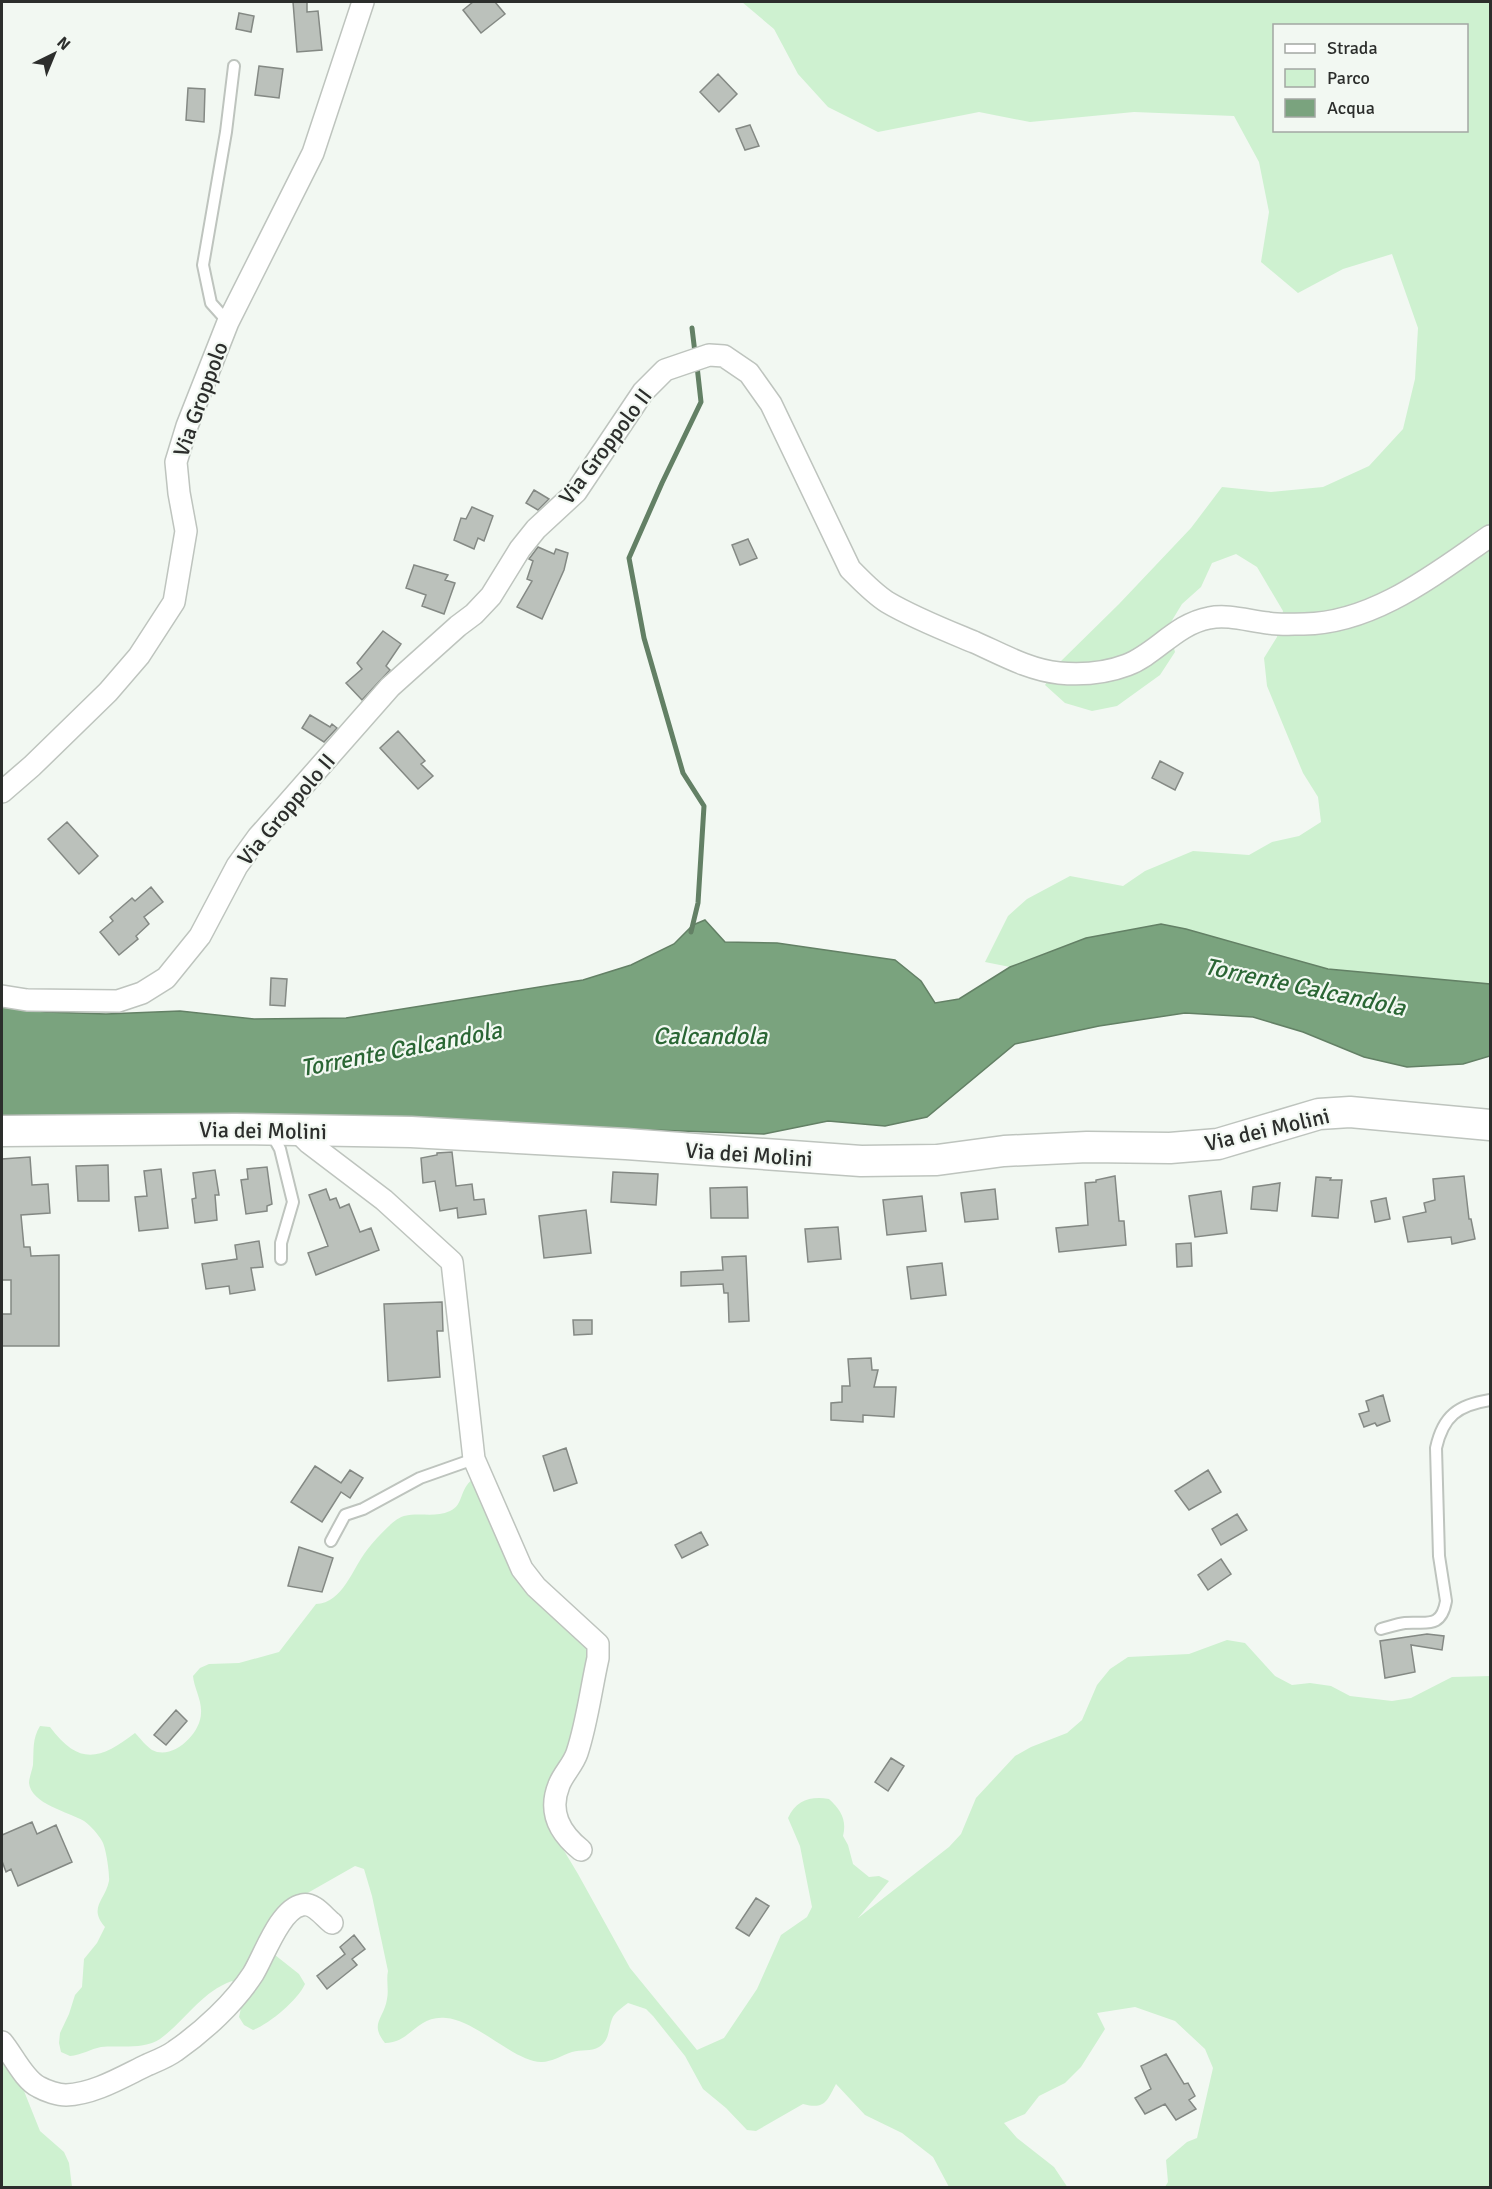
<svg xmlns="http://www.w3.org/2000/svg" width="1492" height="2189" viewBox="0 0 1492 2189" font-family="Signika,sans-serif">
<style>
.green{fill:#cef1d0;fill-rule:evenodd}
.water{fill:#7aa37e;stroke:#638065;stroke-width:1.5}
.lines{fill:none;stroke-linecap:round;stroke-linejoin:round}
.stream{stroke:#638065;stroke-width:5}
.building{fill:#bbc1bb;stroke:#848984;stroke-width:1.5}
.lane-casing{stroke:#bec4be;stroke-width:14}
.street-casing{stroke:#bec4be;stroke-width:24}
.secondary-casing{stroke:#bec4be;stroke-width:33}
.lane{stroke:#fff;stroke-width:10}
.street{stroke:#fff;stroke-width:21}
.secondary{stroke:#fff;stroke-width:30}
.labels{text-anchor:middle;stroke-width:4.5;stroke-linejoin:round;paint-order:stroke}
.street-label{font-size:22px;fill:#2c2e2c;stroke:#f2f8f2}
.water-label{font-size:24px;font-style:italic;fill:#2a6634;stroke:#f2f8f2}
</style>
<rect width="100%" height="100%" fill="#f2f8f2"/>
<path class="green" d="M 742,2 L 1490,2 L 1490,984 L 1328,969 L 1186,929 L 1086,938 L 1010,967 L 985,962 L 1008,916 L 1027,899 L 1070,876 L 1123,886 L 1145,871 L 1193,851 L 1249,855 L 1272,842 L 1299,836 L 1321,822 L 1318,797 L 1303,773 L 1267,686 L 1264,658 L 1277,637 L 1283,611 L 1257,567 L 1236,554 L 1212,563 L 1201,587 L 1182,604 L 1168,627 L 1175,652 L 1160,675 L 1117,706 L 1092,711 L 1065,703 L 1045,685 L 1059,663 L 1119,604 L 1191,528 L 1222,487 L 1271,492 L 1323,487 L 1369,466 L 1403,429 L 1415,379 L 1418,328 L 1392,254 L 1343,269 L 1298,293 L 1261,262 L 1269,212 L 1259,162 L 1234,116 L 1134,112 L 1030,122 L 979,112 L 878,132 L 828,107 L 798,74 L 774,29 ZM 1274,26 L 1466,26 L 1466,130 L 1274,130 Z
M 473,1479 L 517,1578 L 529,1595 L 589,1650 L 572,1752 L 551,1829 L 578,1874 L 630,1968 L 697,2050 L 724,2038 L 757,1989 L 781,1935 L 807,1917 L 812,1907 L 800,1846 L 788,1818 C 796,1800 811,1796 829,1799 C 841,1810 847,1820 843,1836 L 848,1845 L 853,1864 L 869,1877 L 879,1876 L 889,1881 L 858,1918 L 949,1847 L 961,1834 L 976,1798 L 1015,1756 L 1031,1747 L 1067,1733 L 1082,1720 L 1097,1685 L 1110,1669 L 1128,1657 L 1189,1654 L 1227,1640 L 1245,1643 L 1275,1676 L 1292,1685 L 1310,1683 L 1331,1686 L 1350,1696 L 1392,1701 L 1411,1698 L 1452,1677 L 1490,1676 L 1490,2187 L 1165,2187 L 1168,2182 L 1166,2160 L 1187,2142 L 1197,2138 L 1213,2068 L 1205,2049 L 1175,2021 L 1135,2007 L 1097,2013 L 1105,2029 L 1081,2067 L 1065,2083 L 1039,2096 L 1025,2114 L 1004,2123 L 1017,2138 L 1054,2167 L 1068,2188 L 949,2187 L 933,2157 L 902,2133 L 865,2115 L 836,2084 C 827,2101 825,2110 803,2104 L 756,2131 L 747,2130 L 726,2108 L 703,2089 L 685,2056 L 653,2016 L 646,2009 L 628,2003 C 623,2007 614,2013 612,2019 C 608,2029 610,2040 599,2047 C 591,2052 581,2049 572,2052 C 563,2055 551,2062 542,2062 C 516,2063 476,2020 446,2018 C 416,2015 411,2043 385,2043 C 369,2023 384,2019 387,1999 C 389,1990 386,1980 388,1971 L 372,1896 L 364,1869 L 355,1866 L 283,1907 L 267,1935 L 275,1955 L 299,1974 L 305,1984 C 298,2000 269,2024 253,2030 L 244,2025 L 239,2017 C 243,1999 245,1995 232,1981 C 201,1992 185,2021 160,2039 C 144,2050 119,2045 101,2047 C 91,2049 81,2055 70,2056 L 61,2052 L 59,2043 L 60,2033 L 69,2014 L 75,1995 L 82,1987 L 84,1959 L 97,1943 L 105,1927 C 88,1907 105,1901 109,1881 C 110,1875 106,1847 102,1841 C 98,1834 91,1826 84,1821 C 69,1812 31,1804 29,1783 C 29,1778 32,1771 33,1765 C 34,1750 32,1739 40,1726 L 50,1727 C 79,1766 100,1760 135,1733 C 140,1738 146,1746 152,1750 C 173,1761 201,1733 201,1713 C 202,1700 194,1688 193,1676 L 200,1668 L 209,1664 L 239,1663 L 279,1652 L 316,1604 C 343,1603 352,1569 367,1550 C 374,1541 394,1518 404,1516 C 420,1512 434,1518 450,1511 C 464,1505 459,1489 473,1479 Z
M 2,2060 L 24,2091 L 40,2131 L 64,2152 L 69,2163 L 72,2187 L 2,2187 Z"/>
<path class="water" d="M 705,920 L 725,942 L 777,943 L 895,960 L 921,981 L 935,1003 L 959,999 L 1010,967 L 1086,938 L 1161,924 L 1186,929 L 1328,969 L 1490,984 L 1490,1056 L 1463,1064 L 1407,1067 L 1364,1057 L 1303,1032 L 1253,1017 L 1185,1013 L 1099,1026 L 1015,1044 L 927,1117 L 885,1126 L 828,1121 L 764,1134 L 456,1123 L 2,1115 L 2,1006 L 46,1012 L 106,1014 L 180,1011 L 254,1019 L 346,1018 L 583,980 L 631,965 L 674,944 L 693,925 Z"/>
<g class="lines">
<path class="stream" d="M 692,328 L 695,353
M 691,932 L 698,903 L 704,806 L 683,773 L 644,638 L 629,558 L 662,483 L 701,402 L 697,366"/>
</g>
<path class="building" d="M 293,2 L 307,2 L 307,12 L 318,11 L 322,50 L 297,52 Z
M 473,2 L 495,2 L 505,14 L 481,33 L 463,10 Z
M 239,13 L 254,16 L 251,32 L 236,29 Z
M 259,66 L 283,69 L 279,98 L 255,95 Z
M 718,74 L 737,94 L 719,112 L 700,92 Z
M 188,88 L 205,89 L 204,122 L 186,120 Z
M 750,125 L 759,146 L 745,150 L 736,129 Z
M 534,490 L 549,499 L 538,510 L 526,503 Z
M 472,507 L 493,516 L 484,541 L 478,538 L 474,549 L 454,540 L 461,518 L 466,519 Z
M 748,539 L 757,558 L 740,565 L 732,545 Z
M 538,547 L 554,554 L 556,549 L 568,553 L 564,570 L 542,619 L 517,607 L 532,581 L 527,579 L 533,561 L 529,559 Z
M 414,565 L 448,575 L 445,580 L 455,583 L 444,614 L 422,606 L 426,595 L 406,588 Z
M 383,631 L 401,644 L 386,666 L 390,670 L 362,700 L 346,683 L 362,669 L 357,663 Z
M 310,715 L 330,727 L 332,724 L 337,728 L 324,742 L 302,728 Z
M 398,731 L 425,761 L 421,764 L 433,776 L 418,789 L 380,748 Z
M 1160,761 L 1183,773 L 1175,790 L 1152,778 Z
M 67,822 L 98,856 L 79,874 L 48,839 Z
M 151,887 L 163,902 L 144,917 L 149,924 L 136,936 L 138,939 L 119,955 L 100,932 L 113,921 L 110,917 L 132,898 L 135,901 Z
M 271,978 L 287,979 L 285,1006 L 270,1005 Z
M 452,1152 L 456,1186 L 472,1184 L 474,1200 L 484,1199 L 486,1214 L 458,1218 L 457,1208 L 440,1211 L 435,1181 L 423,1183 L 421,1158 L 437,1155 L 437,1153 Z
M 30,1157 L 32,1185 L 48,1184 L 50,1213 L 21,1215 L 24,1247 L 30,1247 L 31,1256 L 59,1255 L 59,1346 L 2,1346 L 2,1314 L 11,1314 L 11,1280 L 2,1280 L 2,1159 Z
M 108,1165 L 109,1201 L 78,1201 L 76,1166 Z
M 267,1167 L 272,1204 L 267,1206 L 267,1211 L 246,1214 L 241,1180 L 248,1179 L 247,1169 Z
M 161,1169 L 168,1228 L 139,1231 L 135,1197 L 147,1196 L 144,1171 Z
M 215,1170 L 219,1195 L 215,1195 L 217,1220 L 195,1223 L 192,1199 L 196,1198 L 193,1173 Z
M 613,1172 L 658,1174 L 656,1205 L 611,1202 Z
M 1115,1176 L 1119,1221 L 1124,1221 L 1126,1245 L 1059,1252 L 1056,1228 L 1088,1225 L 1085,1183 L 1096,1182 L 1096,1180 Z
M 1464,1176 L 1469,1219 L 1471,1219 L 1475,1239 L 1452,1244 L 1451,1237 L 1408,1242 L 1403,1217 L 1426,1212 L 1424,1203 L 1435,1200 L 1433,1179 Z
M 1316,1177 L 1331,1178 L 1330,1180 L 1342,1180 L 1338,1218 L 1312,1216 Z
M 1280,1183 L 1277,1211 L 1251,1209 L 1253,1187 Z
M 747,1187 L 748,1218 L 711,1218 L 710,1188 Z
M 326,1189 L 330,1200 L 336,1198 L 340,1208 L 349,1204 L 360,1232 L 371,1228 L 379,1250 L 316,1275 L 308,1253 L 328,1246 L 309,1195 Z
M 995,1189 L 998,1219 L 965,1222 L 961,1193 Z
M 1221,1191 L 1227,1233 L 1195,1237 L 1189,1196 Z
M 922,1196 L 926,1231 L 887,1235 L 883,1200 Z
M 1386,1198 L 1390,1219 L 1375,1222 L 1371,1201 Z
M 586,1210 L 591,1253 L 544,1258 L 539,1216 Z
M 838,1227 L 841,1259 L 808,1262 L 805,1229 Z
M 259,1241 L 263,1267 L 251,1268 L 255,1290 L 230,1294 L 229,1286 L 206,1289 L 202,1264 L 237,1259 L 235,1245 Z
M 1191,1243 L 1192,1266 L 1177,1267 L 1176,1244 Z
M 746,1256 L 749,1321 L 729,1322 L 728,1293 L 724,1293 L 723,1284 L 681,1286 L 681,1272 L 723,1270 L 722,1257 Z
M 942,1263 L 946,1295 L 911,1299 L 907,1267 Z
M 442,1302 L 443,1331 L 437,1331 L 440,1377 L 388,1381 L 384,1304 Z
M 573,1320 L 592,1320 L 592,1334 L 574,1335 Z
M 871,1358 L 872,1370 L 878,1370 L 874,1387 L 896,1387 L 894,1417 L 863,1415 L 863,1422 L 831,1420 L 831,1403 L 842,1402 L 842,1386 L 850,1386 L 848,1359 Z
M 1383,1395 L 1390,1421 L 1377,1426 L 1375,1423 L 1364,1427 L 1359,1414 L 1369,1411 L 1366,1401 Z
M 566,1448 L 577,1483 L 554,1491 L 543,1456 Z
M 315,1466 L 341,1483 L 350,1470 L 363,1478 L 350,1498 L 341,1492 L 322,1522 L 291,1502 Z
M 1208,1470 L 1221,1492 L 1189,1510 L 1175,1491 Z
M 1237,1514 L 1247,1530 L 1221,1545 L 1212,1529 Z
M 701,1532 L 708,1545 L 682,1558 L 675,1545 Z
M 299,1547 L 333,1558 L 322,1592 L 288,1586 Z
M 1221,1559 L 1231,1574 L 1208,1590 L 1198,1575 Z
M 1427,1634 L 1444,1636 L 1442,1650 L 1411,1645 L 1415,1672 L 1385,1678 L 1380,1641 Z
M 176,1710 L 187,1721 L 166,1745 L 154,1735 Z
M 891,1758 L 904,1766 L 888,1791 L 875,1782 Z
M 32,1822 L 37,1834 L 56,1825 L 72,1862 L 18,1886 L 11,1869 L 6,1872 L 2,1861 L 2,1835 Z
M 756,1898 L 769,1906 L 749,1936 L 736,1928 Z
M 354,1935 L 365,1949 L 352,1959 L 357,1965 L 327,1989 L 317,1976 L 345,1954 L 340,1947 Z
M 1166,2054 L 1184,2084 L 1188,2083 L 1195,2096 L 1189,2100 L 1196,2109 L 1176,2120 L 1165,2104 L 1145,2114 L 1135,2098 L 1151,2089 L 1141,2066 Z"/>
<g class="lines">
<g class="lane-casing">
<path id="lane" d="M 228,322 L 211,303 L 203,265 L 226,132 L 234,66
M 271,1133 L 280,1149 L 293,1202 L 281,1243 L 281,1259
M 331,1541 L 345,1515 L 363,1509 L 420,1478 L 474,1459
M 1381,1629 C 1389,1627 1397,1624 1405,1623 C 1425,1621 1441,1630 1446,1601 L 1439,1556 L 1436,1448 C 1443,1416 1458,1405 1490,1400"/>
</g>
<g class="street-casing">
<path id="street" d="M 2,792 L 32,766 L 108,692 L 139,656 L 174,602 L 186,531 L 179,493 L 176,462 L 187,426 L 228,322 L 313,153 L 363,2
M 2,996 L 27,1000 L 118,1001 L 142,993 L 166,978 L 200,936 L 237,866 L 258,837 L 390,687 L 458,626 L 474,614 L 491,596 L 520,549 L 536,529 L 576,492 L 643,392 L 665,370 L 709,355 L 724,356 L 749,373 L 771,404 L 850,569 C 862,581 873,593 887,602 C 914,618 945,630 974,642 C 1001,654 1029,670 1059,673 C 1081,675 1106,673 1127,665 C 1156,654 1176,624 1209,618 C 1228,614 1249,621 1268,623 C 1279,625 1292,624 1304,624 C 1374,623 1435,574 1490,536
M 297,1131 L 309,1143 L 384,1200 L 452,1262 L 474,1459 L 522,1569 L 536,1587 L 598,1644 L 598,1658 C 591,1689 587,1723 577,1753 C 573,1765 563,1774 559,1785 C 548,1812 560,1833 581,1850
M 2,2042 C 13,2055 24,2080 39,2087 C 46,2091 58,2095 66,2095 C 94,2094 122,2077 147,2065 C 156,2061 167,2057 175,2051 C 204,2031 234,2003 253,1974 C 264,1956 280,1909 302,1905 C 314,1902 324,1917 332,1923"/>
</g>
<g class="secondary-casing">
<path id="secondary" d="M 2,1131 L 235,1129 L 411,1132 L 626,1144 L 861,1161 L 937,1160 L 1004,1151 L 1087,1147 L 1170,1148 L 1218,1144 L 1319,1114 L 1350,1112 L 1490,1125"/>
</g>
<use href="#lane" class="lane"/>
<use href="#street" class="street"/>
<use href="#secondary" class="secondary"/>
</g>
<g class="labels">
<g class="street-label">
<text transform="translate(200 399) rotate(-70)" y="8">Via Groppolo</text>
<text transform="translate(605 446) rotate(-53)" y="8">Via Groppolo II</text>
<text transform="translate(286 809) rotate(-50)" y="8">Via Groppolo II</text>
<text transform="translate(1267 1129) rotate(-13)" y="8">Via dei Molini</text>
<text transform="translate(263 1130) rotate(1)" y="8">Via dei Molini</text>
<text transform="translate(749 1154) rotate(4)" y="8">Via dei Molini</text>
</g>
<g class="water-label">
<text transform="translate(1305 987) rotate(12)" y="8">Torrente Calcandola</text>
<text x="710" y="1044">Calcandola</text>
<text transform="translate(401 1049) rotate(-11)" y="8">Torrente Calcandola</text>
</g>
</g>
<rect width="1492" height="2189" fill="none" stroke="#2c2e2c" stroke-width="6"/>
<rect x="1273" y="24" width="195" height="108" fill="#f2f8f2" stroke="#a3a7a3" stroke-width="1.5"/>
<rect x="1285" y="44" width="30" height="9" fill="#ffffff" stroke="#a3a7a3" stroke-width="1.5"/>
<text x="1327" y="54" font-size="18" fill="#2c2e2c">Strada</text>
<rect x="1285" y="69" width="30" height="18" fill="#cef1d0" stroke="#a3a7a3" stroke-width="1.5"/>
<text x="1327" y="84" font-size="18" fill="#2c2e2c">Parco</text>
<rect x="1285" y="99" width="30" height="18" fill="#7aa37e" stroke="#a3a7a3" stroke-width="1.5"/>
<text x="1327" y="114" font-size="18" fill="#2c2e2c">Acqua</text>
<g transform="translate(54 54) rotate(43)" stroke="#f2f8f2" stroke-width="4.5" paint-order="stroke">
<path d="M0-4.5L10 22L0 15L-10 22Z" fill="#2c2e2c"/>
<text y="-9" font-size="16" font-weight="bold" text-anchor="middle" fill="#2c2e2c">N</text>
</g>
</svg>
